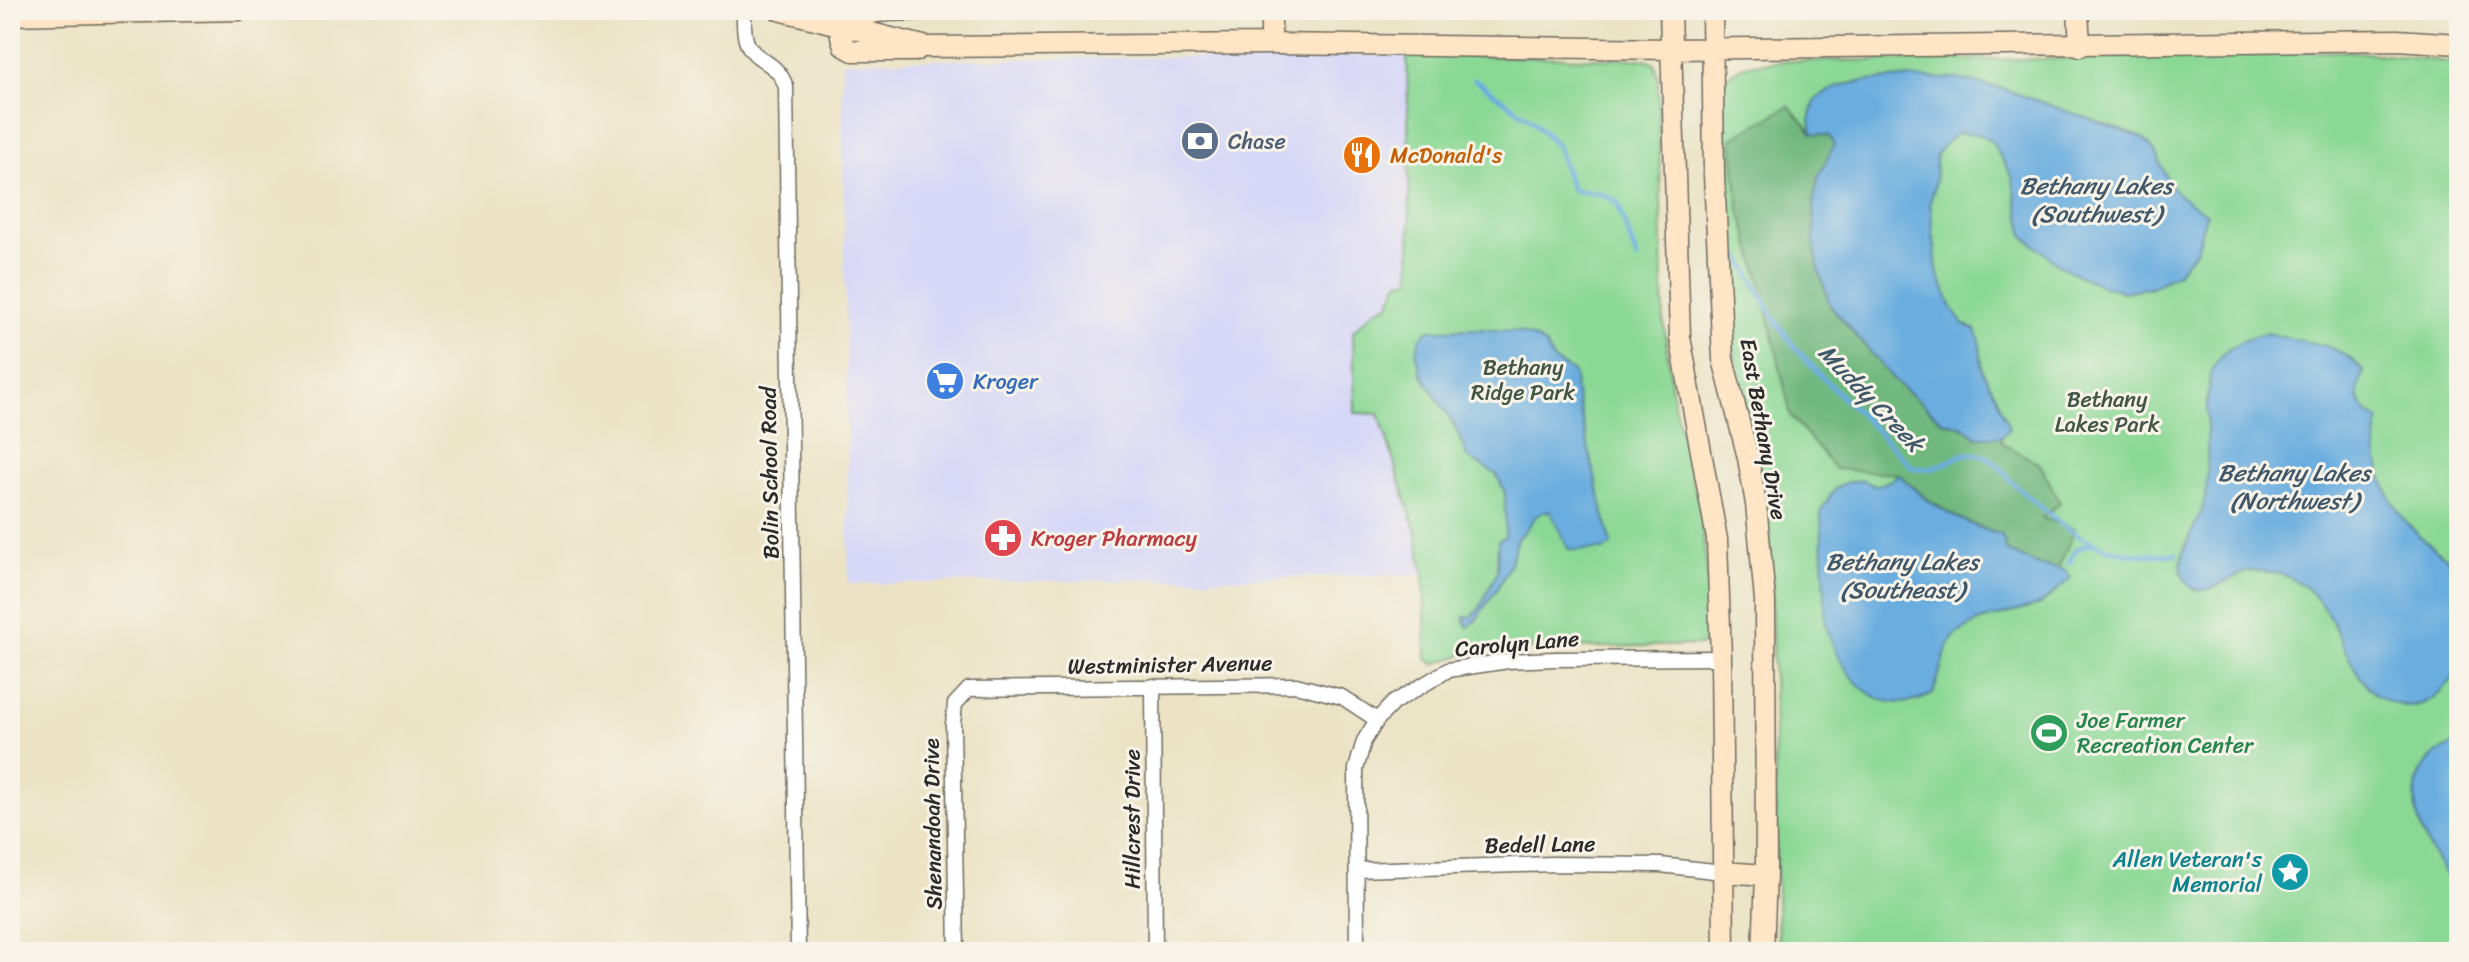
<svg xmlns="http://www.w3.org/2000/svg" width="2469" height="962" viewBox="0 0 2469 962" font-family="Sriracha,sans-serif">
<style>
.built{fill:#d7d7f8}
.green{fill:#8bd895;stroke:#5b8260;stroke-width:2}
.forest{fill:#70b87e;stroke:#4e7254;stroke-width:2}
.water{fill:#6aaddf;stroke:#4a6c85;stroke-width:2}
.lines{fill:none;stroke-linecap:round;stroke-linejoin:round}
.stream{stroke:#6aaddf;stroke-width:5}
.street-casing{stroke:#6e6b61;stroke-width:17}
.secondary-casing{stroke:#6e6b61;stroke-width:23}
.street{stroke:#fff;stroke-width:14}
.secondary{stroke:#fde5c5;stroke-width:20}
.labels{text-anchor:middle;stroke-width:6;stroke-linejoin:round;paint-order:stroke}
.service-label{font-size:22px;fill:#4e5e75;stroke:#f7f3e8;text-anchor:start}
.food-label{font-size:22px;fill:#c56008;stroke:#f7f3e8;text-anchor:start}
.park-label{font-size:22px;fill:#435646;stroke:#f7f3e8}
.shop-label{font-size:22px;fill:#366cbe;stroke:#f7f3e8;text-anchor:start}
.street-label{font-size:22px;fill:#2b2b2b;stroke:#f7f3e8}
.health-label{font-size:22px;fill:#be3a42;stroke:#f7f3e8;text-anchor:start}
.leisure-label{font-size:22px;fill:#27864d;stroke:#f7f3e8;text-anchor:start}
.culture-label{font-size:22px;fill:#0d838f;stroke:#f7f3e8;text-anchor:end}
.water-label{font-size:24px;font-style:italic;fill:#41586a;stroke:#f7f3e8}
</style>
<rect width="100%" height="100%" fill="#f7f3e8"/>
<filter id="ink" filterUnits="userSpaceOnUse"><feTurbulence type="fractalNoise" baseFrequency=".0125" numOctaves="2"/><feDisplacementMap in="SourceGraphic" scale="16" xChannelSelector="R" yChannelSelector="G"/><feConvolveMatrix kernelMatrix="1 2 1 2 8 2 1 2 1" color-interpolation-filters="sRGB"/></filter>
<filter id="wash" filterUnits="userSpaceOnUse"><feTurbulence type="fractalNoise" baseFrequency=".006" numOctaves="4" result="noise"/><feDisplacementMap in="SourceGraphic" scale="32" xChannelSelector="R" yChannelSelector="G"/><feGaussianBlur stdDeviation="1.8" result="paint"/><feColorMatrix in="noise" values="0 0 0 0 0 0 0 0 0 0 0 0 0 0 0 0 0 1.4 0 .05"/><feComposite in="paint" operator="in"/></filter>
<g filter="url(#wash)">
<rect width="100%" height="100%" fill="#ebe3c4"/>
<path class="built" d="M 1407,55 L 1411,279 L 1399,281 L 1389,304 L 1375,310 L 1355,412 L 1379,413 L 1417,535 L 1424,575 L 849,584 L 842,61 Z"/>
<path class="green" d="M 2349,51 L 2459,63 L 2459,952 L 1778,952 L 1771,567 L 1768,517 L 1731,338 L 1725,208 L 1722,80 L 1744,65 L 1784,61 L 2049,59 Z
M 1407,55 L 1645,59 L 1655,63 L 1658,78 L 1664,322 L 1673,400 L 1700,511 L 1707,572 L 1709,630 L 1703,645 L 1478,650 L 1433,664 L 1426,657 L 1424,575 L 1417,535 L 1379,414 L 1355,413 L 1353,331 L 1375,310 L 1389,304 L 1399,281 L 1411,279 Z"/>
<path class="forest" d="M 1789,106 L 1812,132 L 1829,136 L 1835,145 L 1819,175 L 1814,198 L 1814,242 L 1819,269 L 1830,305 L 1897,383 L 1943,421 L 1964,427 L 1977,437 L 2001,437 L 2002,443 L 2040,464 L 2060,503 L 2042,518 L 2075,529 L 2058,569 L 2039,565 L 2006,551 L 2002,535 C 1963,523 1927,504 1899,474 L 1835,469 L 1791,416 L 1760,278 L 1739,207 L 1732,138 Z"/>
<path class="water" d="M 1901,78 L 1957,79 L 2004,89 L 2140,137 C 2162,153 2158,165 2171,185 C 2180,199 2195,204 2206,214 L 2196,251 L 2176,274 L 2151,287 L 2123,292 L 2088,280 L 2060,266 L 2024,236 L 2012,177 L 1992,142 L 1978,134 L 1959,133 L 1950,138 L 1936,154 L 1935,185 L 1930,202 L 1937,270 L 1952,308 L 1964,324 L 1976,330 L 1980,341 L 1982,370 L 1996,395 L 2009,428 L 2001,437 L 1977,437 L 1964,427 L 1943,421 L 1897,383 L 1830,305 L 1819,269 L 1814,242 L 1814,198 L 1819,175 L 1834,145 L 1829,136 L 1812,133 L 1810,120 L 1815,100 C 1839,80 1871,81 1901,78 Z
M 1481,329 L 1521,332 L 1536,339 L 1546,346 L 1553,360 L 1574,373 C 1576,381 1575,389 1577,397 C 1589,447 1598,496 1612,545 L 1603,550 L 1569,550 L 1550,511 C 1532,511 1530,530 1517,538 C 1511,569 1501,583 1484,608 C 1478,616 1477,623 1467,627 L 1464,617 L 1471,617 L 1479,609 L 1497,572 L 1498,541 L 1505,536 L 1505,493 L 1497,475 L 1467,457 L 1456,428 L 1421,373 L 1416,352 L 1421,337 L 1429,330 Z
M 2267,333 C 2305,345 2336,338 2364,372 C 2352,392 2358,411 2380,420 C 2368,451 2386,498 2407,523 C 2422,541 2442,553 2459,568 L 2459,672 C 2450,682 2440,694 2428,701 C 2406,713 2377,700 2364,682 C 2339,650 2336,607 2298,582 C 2286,574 2265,570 2251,571 C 2232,573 2201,606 2186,581 C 2172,558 2193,533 2201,513 C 2216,473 2197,390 2216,363 C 2227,346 2248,337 2267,333 Z
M 1899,474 C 1926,504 1963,524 2002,535 L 2006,551 L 2039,565 L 2065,570 L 2071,578 L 2040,605 L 1980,621 L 1955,635 L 1947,649 L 1933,694 C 1877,722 1843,678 1827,628 C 1824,617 1825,603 1825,591 C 1823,565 1822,538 1821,512 C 1830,493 1841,477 1864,481 C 1866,482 1874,486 1876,485 C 1884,485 1893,479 1899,474 Z
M 2459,741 L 2459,892 C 2433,860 2395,802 2428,762 C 2436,753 2449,747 2459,741 Z"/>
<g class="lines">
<path class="stream" d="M 1475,80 L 1532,120 L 1557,146 L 1572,190 L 1601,194 L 1617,202 L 1637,259
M 1739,255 C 1756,285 1772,318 1793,345 C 1830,389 1874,426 1913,468 C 1919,468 1926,469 1932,468 C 1953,464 1958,448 1983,456 C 1999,461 2003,474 2014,484 C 2071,534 2096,560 2176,554
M 2069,563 L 2075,550 L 2090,544"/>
</g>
</g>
<g filter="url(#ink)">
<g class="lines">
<g class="street-casing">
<path id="street" d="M 744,10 C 744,20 743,34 747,43 C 756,63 777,60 786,87 L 798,952
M 1153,686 L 1155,952
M 1357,870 L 1553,864 L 1660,865 L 1723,872
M 957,952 L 953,724 L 955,704 L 969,689 L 1296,685 L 1342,697 L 1377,720
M 1357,952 L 1356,769 L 1364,741 L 1377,720 L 1393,703 L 1448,670 L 1508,661 L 1555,659 L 1721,658"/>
</g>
<g class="secondary-casing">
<path id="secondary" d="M 779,10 L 927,47 L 1271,44 L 1672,49 L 2397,40 L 2459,44
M 1271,10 L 1271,44
M 1670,10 L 1680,337 L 1717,539 L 1721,658 L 1724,952
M 1712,10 L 1714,175 L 1723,359 L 1748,458 L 1756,504 L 1765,600 L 1766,875 L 1763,952
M 2078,10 L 2080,46
M 10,15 L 240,10
M 916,51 L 853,51 L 844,46 L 841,36 C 855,6 890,12 919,10
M 1723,872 L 1766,875"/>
</g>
<use href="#street" class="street"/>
<use href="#secondary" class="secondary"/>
</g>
</g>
<defs>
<g id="bank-disc" transform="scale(2)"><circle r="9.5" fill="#5c6f8a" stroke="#f7f3e8"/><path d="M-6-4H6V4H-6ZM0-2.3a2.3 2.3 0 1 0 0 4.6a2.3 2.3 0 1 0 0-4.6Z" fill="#fff"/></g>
<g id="restaurant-disc" transform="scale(2)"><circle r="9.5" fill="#e8710a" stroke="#f7f3e8"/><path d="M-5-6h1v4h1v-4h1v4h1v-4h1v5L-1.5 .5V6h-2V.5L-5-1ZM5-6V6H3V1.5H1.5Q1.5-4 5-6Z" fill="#fff"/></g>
<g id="supermarket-disc" transform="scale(2)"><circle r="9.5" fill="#3f7fe0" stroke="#f7f3e8"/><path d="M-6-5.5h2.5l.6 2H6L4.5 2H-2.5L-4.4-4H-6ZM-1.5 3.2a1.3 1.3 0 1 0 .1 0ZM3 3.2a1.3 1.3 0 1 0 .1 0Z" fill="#fff"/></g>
<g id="pharmacy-disc" transform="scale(2)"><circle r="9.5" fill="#e0444e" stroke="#f7f3e8"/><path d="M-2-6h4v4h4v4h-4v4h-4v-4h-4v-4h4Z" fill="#fff"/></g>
<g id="stadium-disc" transform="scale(2)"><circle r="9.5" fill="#2e9e5b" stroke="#f7f3e8"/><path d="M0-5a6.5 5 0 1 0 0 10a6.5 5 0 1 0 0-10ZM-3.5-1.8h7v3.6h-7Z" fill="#fff"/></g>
<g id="sight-disc" transform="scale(2)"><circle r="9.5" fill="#0f9aa8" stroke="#f7f3e8"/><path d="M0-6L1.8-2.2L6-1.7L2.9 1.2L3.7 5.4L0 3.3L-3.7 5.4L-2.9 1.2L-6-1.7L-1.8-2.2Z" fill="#fff"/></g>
</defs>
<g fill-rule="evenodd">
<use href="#bank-disc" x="1200" y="141"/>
<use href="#restaurant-disc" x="1362" y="155"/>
<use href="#supermarket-disc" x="945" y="381"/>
<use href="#pharmacy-disc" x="1003" y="538"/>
<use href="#stadium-disc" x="2049" y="733"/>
<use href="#sight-disc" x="2290" y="872"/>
</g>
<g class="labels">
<g class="service-label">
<text x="1228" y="149">Chase</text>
</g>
<g class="food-label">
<text x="1390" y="163">McDonald's</text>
</g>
<g class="park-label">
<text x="1523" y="375">Bethany<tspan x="1523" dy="25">Ridge Park</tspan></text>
<text x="2107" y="407">Bethany<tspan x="2107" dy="25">Lakes Park</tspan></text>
</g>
<g class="shop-label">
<text x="973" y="389">Kroger</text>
</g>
<g class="street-label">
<text transform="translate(1764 429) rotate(80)" y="8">East Bethany Drive</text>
<text transform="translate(769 473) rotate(-91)" y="8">Bolin School Road</text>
<text transform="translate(1517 643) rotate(-5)" y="8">Carolyn Lane</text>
<text transform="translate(1170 664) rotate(-1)" y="8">Westminister Avenue</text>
<text transform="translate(1132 819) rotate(-90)" y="8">Hillcrest Drive</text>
<text transform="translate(932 824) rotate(-91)" y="8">Shenandoah Drive</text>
<text transform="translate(1540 844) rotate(-1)" y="8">Bedell Lane</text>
</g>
<g class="health-label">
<text x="1031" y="546">Kroger Pharmacy</text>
</g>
<g class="leisure-label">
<text x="2077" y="728">Joe Farmer<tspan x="2077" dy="25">Recreation Center</tspan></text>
</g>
<g class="culture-label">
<text x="2262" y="867">Allen Veteran's<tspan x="2262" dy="25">Memorial</tspan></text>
</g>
<g class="water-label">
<text x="2096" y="194">Bethany Lakes<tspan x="2096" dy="28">(Southwest)</tspan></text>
<text transform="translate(1871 398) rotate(46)" y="8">Muddy Creek</text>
<text x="2294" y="481">Bethany Lakes<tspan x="2294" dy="28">(Northwest)</tspan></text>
<text x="1902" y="570">Bethany Lakes<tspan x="1902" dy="28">(Southeast)</tspan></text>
</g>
</g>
<rect width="2469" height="962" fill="none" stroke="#f7f3e8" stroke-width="40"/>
</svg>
